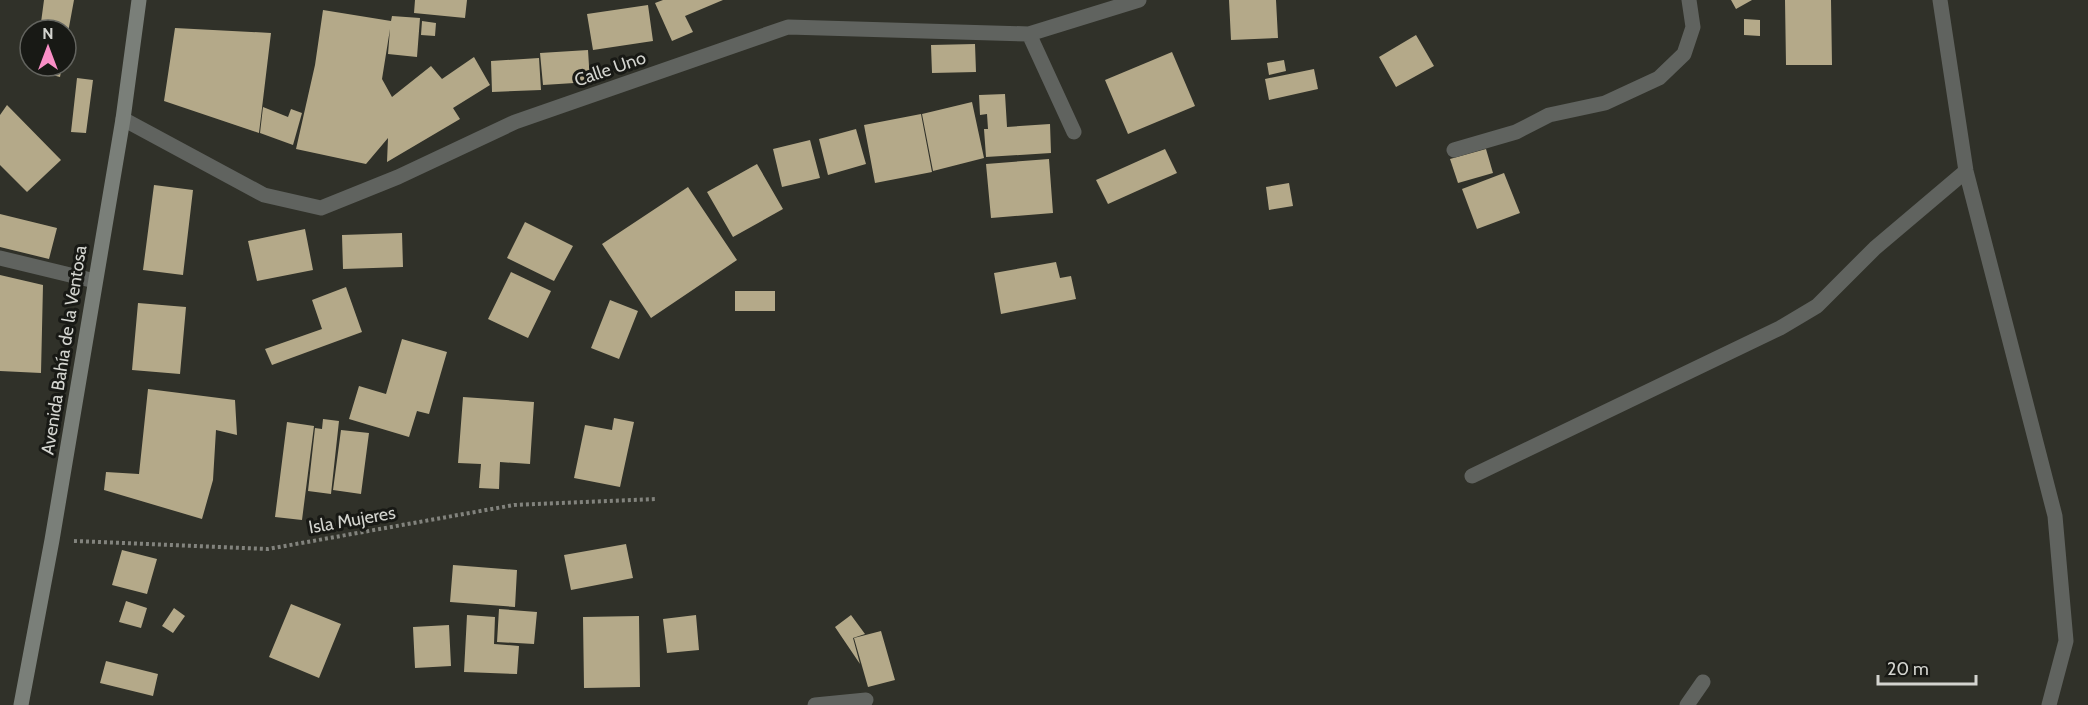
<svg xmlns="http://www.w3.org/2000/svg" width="2088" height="705" viewBox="0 0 2088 705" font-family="Cabin,sans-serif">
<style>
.building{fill:#b4a989}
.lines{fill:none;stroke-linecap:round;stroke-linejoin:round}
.path{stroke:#82837d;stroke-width:4;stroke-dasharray:3 3;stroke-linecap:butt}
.street{stroke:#60635f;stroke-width:15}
.secondary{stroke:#7a7f79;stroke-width:15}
.labels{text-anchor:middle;stroke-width:6;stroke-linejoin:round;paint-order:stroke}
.street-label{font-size:18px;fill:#d3d4cf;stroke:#181915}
</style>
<rect width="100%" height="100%" fill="#303129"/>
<path class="building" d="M 44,0 L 74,0 L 67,38 L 66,30 L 40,30 Z
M 415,0 L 467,0 L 465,18 L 414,13 Z
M 663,0 L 723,0 L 685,16 L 693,32 L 672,41 L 655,3 Z
M 1229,0 L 1276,0 L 1278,38 L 1231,40 Z
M 1731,0 L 1752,0 L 1736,9 Z
M 1785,0 L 1831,0 L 1832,65 L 1786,65 Z
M 648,5 L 653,41 L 593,50 L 587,14 Z
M 323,10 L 391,21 L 392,16 L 420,18 L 417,57 L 388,54 L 390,29 L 382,79 L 392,97 L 431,66 L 442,79 L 474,57 L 490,85 L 453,108 L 460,119 L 387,162 L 388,138 L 366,164 L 296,149 L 315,65 Z
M 1744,19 L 1760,20 L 1760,36 L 1744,35 Z
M 422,21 L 436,23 L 435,36 L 421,35 Z
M 175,28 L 271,33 L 259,133 L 164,101 Z
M 1416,35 L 1434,66 L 1396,87 L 1379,57 Z
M 975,44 L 976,72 L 932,73 L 931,45 Z
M 588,50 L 590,82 L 543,85 L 540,53 Z
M 1172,52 L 1195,106 L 1128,134 L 1105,80 Z
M 539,58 L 541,90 L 492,92 L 491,61 Z
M 1284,60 L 1286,71 L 1269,75 L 1267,63 Z
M 34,66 L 62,66 L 60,77 L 33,70 Z
M 1314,69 L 1318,89 L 1269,100 L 1265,79 Z
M 77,78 L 93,80 L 86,133 L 71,132 Z
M 1005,94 L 1007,127 L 1050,124 L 1051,153 L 986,157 L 984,129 L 988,129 L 987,114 L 980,115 L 979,95 Z
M 972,102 L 984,158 L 933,171 L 922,114 Z
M 7,105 L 61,160 L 27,192 L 0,165 L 0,115 Z
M 263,107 L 288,117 L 291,109 L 302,113 L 293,145 L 260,133 Z
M 921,114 L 932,172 L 875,183 L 864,125 Z
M 856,129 L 866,164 L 828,175 L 819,139 Z
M 810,140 L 820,178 L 782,187 L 773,149 Z
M 1165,149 L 1177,173 L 1108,204 L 1096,180 Z
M 1486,149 L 1493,173 L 1458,183 L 1450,159 Z
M 1049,159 L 1053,213 L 991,218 L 986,164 Z
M 757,164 L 783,209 L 733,237 L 707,192 Z
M 1504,173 L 1520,213 L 1477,229 L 1462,189 Z
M 1289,183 L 1293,206 L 1269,210 L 1266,187 Z
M 154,185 L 193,190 L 183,275 L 143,270 Z
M 688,187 L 737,260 L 651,318 L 602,244 Z
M 0,214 L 57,228 L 49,259 L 0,247 Z
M 525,222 L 573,246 L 554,281 L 507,258 Z
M 305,229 L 313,270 L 257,281 L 248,241 Z
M 402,233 L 403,267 L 343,269 L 342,235 Z
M 1056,262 L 1060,278 L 1071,276 L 1076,299 L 1001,314 L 994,273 Z
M 511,272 L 551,291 L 528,338 L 488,319 Z
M 0,275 L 43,285 L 41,373 L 0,371 Z
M 346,287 L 362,332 L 272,365 L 265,349 L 322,329 L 312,300 Z
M 735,291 L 775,291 L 775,311 L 735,311 Z
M 610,300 L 638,311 L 619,359 L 591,348 Z
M 138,303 L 186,307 L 180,374 L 132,370 Z
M 402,339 L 447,352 L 429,414 L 417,411 L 409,437 L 349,419 L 359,386 L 386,394 Z
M 148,389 L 235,400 L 237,435 L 216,430 L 213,480 L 202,519 L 104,490 L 106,472 L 139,474 Z
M 463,397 L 534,402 L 530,464 L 500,462 L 499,489 L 479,488 L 481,464 L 458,463 Z
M 614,418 L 634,422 L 620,487 L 574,478 L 585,425 L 612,430 Z
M 323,419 L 339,421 L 331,494 L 308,491 L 315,428 L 322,429 Z
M 287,422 L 314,426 L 302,520 L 275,517 Z
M 341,430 L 369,433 L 361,494 L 333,490 Z
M 626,544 L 633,578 L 571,590 L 564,555 Z
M 122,550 L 157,559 L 147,594 L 112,585 Z
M 453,565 L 517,570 L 515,607 L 450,602 Z
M 126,601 L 147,608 L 141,628 L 119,622 Z
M 291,604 L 341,624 L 319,678 L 269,657 Z
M 174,608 L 185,616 L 173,633 L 162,626 Z
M 499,609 L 537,612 L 534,644 L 497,642 Z
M 467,615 L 495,617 L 494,644 L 519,646 L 517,674 L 464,672 Z
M 696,615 L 699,650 L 667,653 L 663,619 Z
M 851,615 L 865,634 L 853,638 L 860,664 L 835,627 Z
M 639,616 L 640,687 L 584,688 L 583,617 Z
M 449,625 L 451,666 L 415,668 L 413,627 Z
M 881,631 L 895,680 L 868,687 L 854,638 Z
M 106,661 L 158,674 L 153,696 L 100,683 Z"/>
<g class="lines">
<path class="path" d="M 74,541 L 268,549 L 514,505 L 656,499"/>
<path class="street" d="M 1940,0 L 1966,171 L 2055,516 L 2066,641 L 2049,705
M 1029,34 L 1074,132
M 123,119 L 264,195 L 321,208 L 398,177 L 515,122 L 788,27 L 1029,34 L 1139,0
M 1454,150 L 1516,132 L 1549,115 L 1605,103 L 1659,78 L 1684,54 L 1693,27 L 1689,0
M 0,258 L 95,281
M 1472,476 L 1780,328 L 1817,306 L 1875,248 L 1966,171
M 815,705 L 866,700
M 1687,705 L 1703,682"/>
<path class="secondary" d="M 21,705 L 52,540 L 123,119 L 139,0"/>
</g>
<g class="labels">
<g class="street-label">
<text transform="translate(610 69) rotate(-19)" y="6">Calle Uno</text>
<text transform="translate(64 350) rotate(-81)" y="6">Avenida Bahía de la Ventosa</text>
<text transform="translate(352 520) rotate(-10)" y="6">Isla Mujeres</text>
</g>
</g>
<g transform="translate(48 48)"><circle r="28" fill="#181915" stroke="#63645f" stroke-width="1.5"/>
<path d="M0-4.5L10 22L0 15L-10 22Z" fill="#fa8fc7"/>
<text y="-9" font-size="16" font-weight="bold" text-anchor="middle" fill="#d3d4cf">N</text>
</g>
<path d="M1878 675v9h98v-9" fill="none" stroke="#d3d4cf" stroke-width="3"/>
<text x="1887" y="675" font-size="18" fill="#d3d4cf" stroke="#181915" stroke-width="4.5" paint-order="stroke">20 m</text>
</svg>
